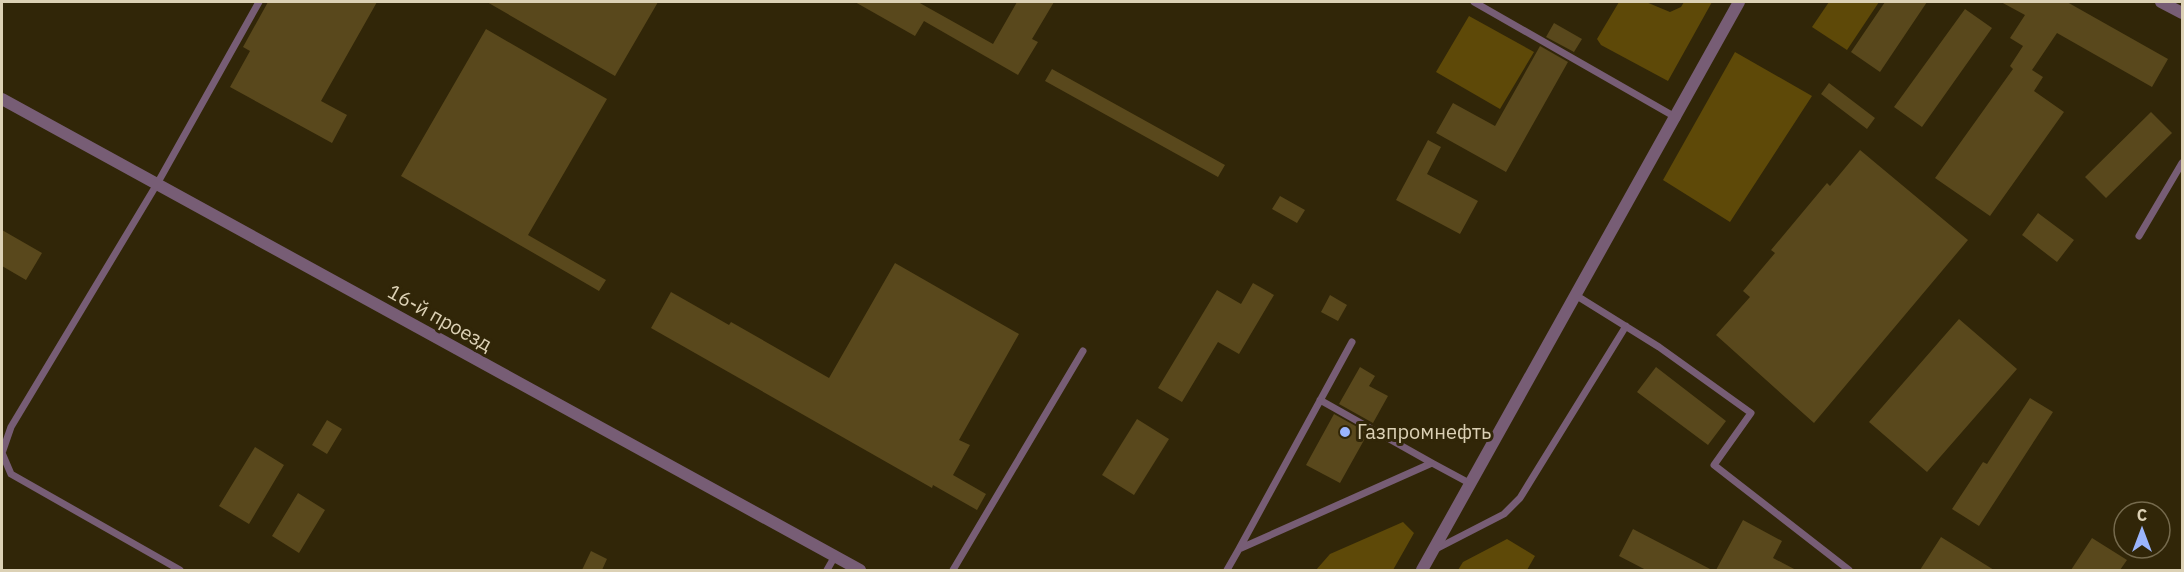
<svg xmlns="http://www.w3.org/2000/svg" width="2184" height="572" viewBox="0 0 2184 572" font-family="'IBM Plex Sans',sans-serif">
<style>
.green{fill:#5e4908}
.building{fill:#59481c}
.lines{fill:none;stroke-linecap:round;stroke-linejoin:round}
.lane{stroke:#775d75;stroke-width:7}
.street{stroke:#775d75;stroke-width:12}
.poi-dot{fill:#9bb5fd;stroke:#312608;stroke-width:2}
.labels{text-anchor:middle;stroke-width:6;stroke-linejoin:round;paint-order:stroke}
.street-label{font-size:20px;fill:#dcd1b5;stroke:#312608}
.poi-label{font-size:20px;fill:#dcd1b5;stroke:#312608;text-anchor:start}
</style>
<rect width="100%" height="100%" fill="#312608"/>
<path class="green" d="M 1619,2 L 1646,2 L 1670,12 L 1681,7 L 1684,2 L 1712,2 L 1668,81 L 1601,45 L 1597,39 Z
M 1829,2 L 1879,2 L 1847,50 L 1812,27 Z
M 1469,16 L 1534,52 L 1500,109 L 1436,72 Z
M 1735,52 L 1812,96 L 1730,222 L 1663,180 Z
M 1403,522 L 1414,533 L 1393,570 L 1316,570 L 1330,554 Z
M 1507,539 L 1535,556 L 1527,570 L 1458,570 L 1463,562 Z"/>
<path class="building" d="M 268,2 L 377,2 L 321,101 L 347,115 L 332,143 L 230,87 L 250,51 L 243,47 Z
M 487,2 L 658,2 L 615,76 Z
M 855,2 L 918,2 L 993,44 L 1017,2 L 1054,2 L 1032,39 L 1038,42 L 1018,75 L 924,21 L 915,36 Z
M 1885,2 L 1927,2 L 1880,72 L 1851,52 Z
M 2001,2 L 2067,2 L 2168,59 L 2152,87 L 2057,33 L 2032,70 L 2043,77 L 2034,91 L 2064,112 L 1990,216 L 1935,178 L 2013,69 L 2010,66 L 2023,46 L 2010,38 L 2025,15 Z
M 1965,9 L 1992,28 L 1922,127 L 1894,107 Z
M 1554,23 L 1582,39 L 1574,52 L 1546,37 Z
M 486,29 L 607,99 L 528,235 L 606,280 L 599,291 L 401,176 Z
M 1540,46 L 1568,62 L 1506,172 L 1436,133 L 1453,103 L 1495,126 Z
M 1052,69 L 1225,165 L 1218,177 L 1045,81 Z
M 1829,83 L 1875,118 L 1867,129 L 1821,94 Z
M 2151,112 L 2172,133 L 2106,198 L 2085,177 Z
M 1428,140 L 1441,147 L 1427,174 L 1478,201 L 1460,234 L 1396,200 Z
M 1860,150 L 1968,240 L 1814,423 L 1716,335 L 1750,297 L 1743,291 L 1775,253 L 1771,250 L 1827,183 L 1830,186 Z
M 1280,196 L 1305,210 L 1297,223 L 1272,209 Z
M 2038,213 L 2074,240 L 2057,262 L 2022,235 Z
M 2,230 L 42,253 L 26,280 L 2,266 Z
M 895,263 L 1019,334 L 959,440 L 970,445 L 953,475 L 986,494 L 977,510 L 933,485 L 932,488 L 651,328 L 671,292 L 729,325 L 731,322 L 829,378 Z
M 1253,283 L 1274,295 L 1239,354 L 1218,342 L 1182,402 L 1158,388 L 1217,290 L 1241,304 Z
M 1330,295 L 1347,305 L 1338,321 L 1321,312 Z
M 1959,319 L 2017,369 L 1927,472 L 1869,422 Z
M 1360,367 L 1375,376 L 1369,386 L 1388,396 L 1373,423 L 1339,404 Z
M 1656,367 L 1726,421 L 1708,445 L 1637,392 Z
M 2030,398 L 2053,412 L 1979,526 L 1952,509 L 1983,462 L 1987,464 Z
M 1334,414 L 1368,433 L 1340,483 L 1306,465 Z
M 1137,419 L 1169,439 L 1134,495 L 1102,475 Z
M 327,420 L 342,429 L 327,454 L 312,445 Z
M 255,447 L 284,465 L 249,524 L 219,506 Z
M 298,493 L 325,510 L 299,553 L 272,536 Z
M 1743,520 L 1782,541 L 1773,558 L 1796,570 L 1716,570 Z
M 1633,529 L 1712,570 L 1646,570 L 1619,556 Z
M 1941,537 L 1994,570 L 1920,570 Z
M 2092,538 L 2127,560 L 2120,570 L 2071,570 Z
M 591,551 L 607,559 L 602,570 L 582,570 Z"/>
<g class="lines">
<path class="lane" d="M 1474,2 L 1677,118
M 2139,236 L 2182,163
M 1577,296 L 1659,347 L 1751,413 L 1714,465 L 1849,570
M 1320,400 L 1432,463
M 1239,549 L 1352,342
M 1436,549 L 1504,514 L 1520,498 L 1626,326
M 180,570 L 11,474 L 2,453 L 11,427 L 157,184 L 259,2
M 827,570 L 835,556
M 953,570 L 1083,351
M 1227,570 L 1239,549 L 1432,463 L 1471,484"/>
<path class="street" d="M 2161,2 L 2182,13
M 2,99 L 860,570
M 1422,570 L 1739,2"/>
</g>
<circle class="poi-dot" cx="1345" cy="432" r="6"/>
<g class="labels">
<g class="street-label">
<text transform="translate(440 318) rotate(29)" y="7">16-й проезд</text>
</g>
<g class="poi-label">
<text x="1357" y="439">Газпромнефть</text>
</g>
</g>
<rect width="2184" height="572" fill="none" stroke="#dcd1b5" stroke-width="6"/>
<g transform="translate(2142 530)"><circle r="28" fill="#312608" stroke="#756a4d" stroke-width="1.5"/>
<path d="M0-4.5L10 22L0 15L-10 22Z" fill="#9bb5fd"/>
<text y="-9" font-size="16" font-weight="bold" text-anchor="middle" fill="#dcd1b5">С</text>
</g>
</svg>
